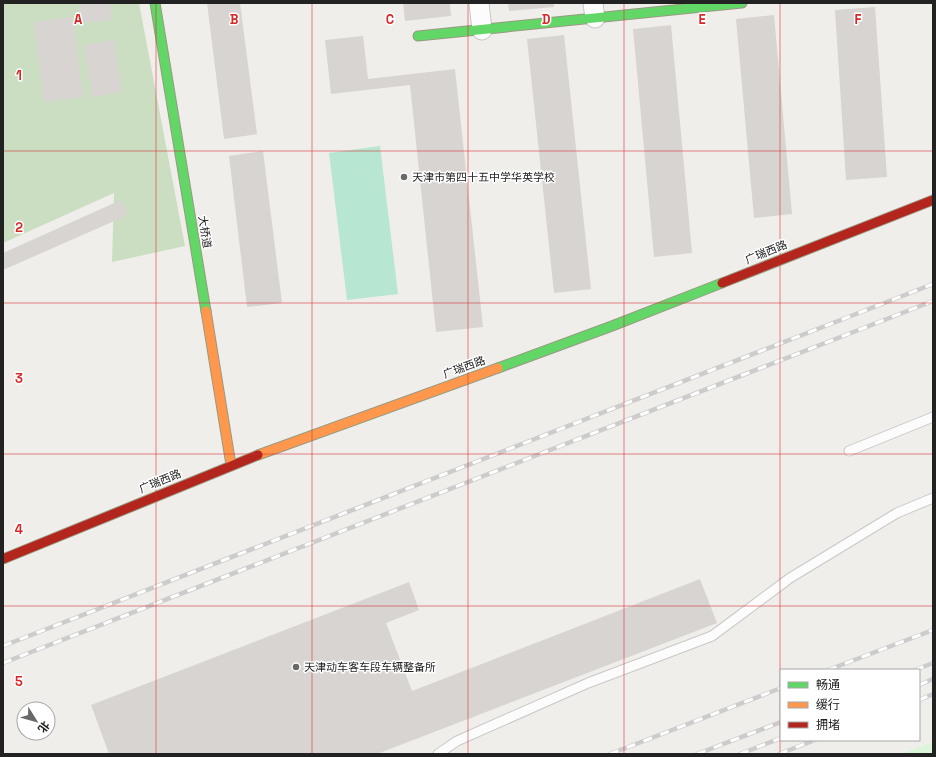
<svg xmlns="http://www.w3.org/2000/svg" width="936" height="757" viewBox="0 0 936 757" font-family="'Space Grotesk','Noto Sans SC',sans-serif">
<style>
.forest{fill:#cbdec1}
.park{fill:#daf5da}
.pitch{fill:#b7e6d2}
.building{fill:#d7d4d2}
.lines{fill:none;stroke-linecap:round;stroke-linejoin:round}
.lane-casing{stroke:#c9c8c7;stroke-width:11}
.street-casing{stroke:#c9c8c7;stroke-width:21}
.fast-casing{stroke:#999a82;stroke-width:11}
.slow-casing{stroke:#999a82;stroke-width:11}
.jam-casing{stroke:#999a82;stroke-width:11}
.lane{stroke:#fdfcfc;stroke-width:9}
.street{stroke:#fdfcfc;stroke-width:19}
.fast{stroke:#63d668;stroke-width:9}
.slow{stroke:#ff974d;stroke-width:9}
.jam{stroke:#b3261e;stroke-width:9}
.rail-casing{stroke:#ccc;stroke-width:4.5}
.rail{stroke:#fff;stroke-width:3;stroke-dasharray:9;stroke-linecap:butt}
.grid{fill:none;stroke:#d62828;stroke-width:1;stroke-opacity:0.55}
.poi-dot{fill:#6a6968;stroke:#fff;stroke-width:1.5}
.labels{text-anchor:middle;stroke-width:3;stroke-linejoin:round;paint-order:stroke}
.poi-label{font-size:11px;fill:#222;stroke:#fff;text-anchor:start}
.street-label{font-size:11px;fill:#222;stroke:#fff}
.grid-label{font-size:13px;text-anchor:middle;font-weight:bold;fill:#d62828;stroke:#fff;stroke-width:3;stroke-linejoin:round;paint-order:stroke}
</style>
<rect width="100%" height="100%" fill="#f0eeeb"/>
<path class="forest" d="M 3,3 L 139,3 L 185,246 L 112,262 L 114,193 L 3,243 Z"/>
<path class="park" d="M 933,742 L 933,754 L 901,754 Z"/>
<path class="pitch" d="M 380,146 L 398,294 L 347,300 L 329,153 Z"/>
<path class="building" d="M 79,3 L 110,3 L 112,20 L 81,23 Z
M 207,3 L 240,3 L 257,134 L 224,139 Z
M 403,3 L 450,3 L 451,16 L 405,21 Z
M 508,3 L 554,3 L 554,7 L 509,11 Z
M 875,7 L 887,177 L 846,180 L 835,10 Z
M 774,15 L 792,214 L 754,218 L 736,19 Z
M 72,17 L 83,97 L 44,102 L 34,22 Z
M 671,25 L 692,253 L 654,257 L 633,29 Z
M 564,35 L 591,289 L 554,293 L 527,39 Z
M 363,36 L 368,79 L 455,69 L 483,327 L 436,332 L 410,85 L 331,94 L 325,40 Z
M 114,40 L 122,92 L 92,97 L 84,45 Z
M 263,151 L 282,303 L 247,307 L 229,156 Z
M 121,200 L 128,215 L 3,270 L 3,253 Z
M 700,579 L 717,623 L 377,754 L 109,754 L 91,705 L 409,582 L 419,610 L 386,623 L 412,691 Z"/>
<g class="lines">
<g class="lane-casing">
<path id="lane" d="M 849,451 L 933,417
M 438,754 L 457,741 L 588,683 L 712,636 L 790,578 L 897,513 L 933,498"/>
</g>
<g class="street-casing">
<path id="street" d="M 479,3 L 482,30
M 593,3 L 595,18"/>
</g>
<g class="fast-casing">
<path id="fast" d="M 155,3 L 206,311
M 418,36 L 742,3
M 498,368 L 612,326 L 722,283"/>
</g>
<g class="slow-casing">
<path id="slow" d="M 206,311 L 231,465
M 258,455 L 498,368"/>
</g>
<g class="jam-casing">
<path id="jam" d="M 722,283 L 933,200
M 3,559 L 258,455"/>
</g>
<use href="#lane" class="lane"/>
<use href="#street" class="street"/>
<use href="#fast" class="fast"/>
<use href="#slow" class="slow"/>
<use href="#jam" class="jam"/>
<g class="rail-casing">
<path id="rail" d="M 3,646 L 933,284
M 3,663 L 933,301
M 828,670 L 933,630
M 915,670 L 933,663
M 919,685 L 933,679
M 919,700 L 933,694
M 610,754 L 781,688
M 697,754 L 781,722
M 740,754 L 781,738
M 779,754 L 815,740"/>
</g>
<use href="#rail" class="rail"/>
</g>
<path class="grid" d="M 156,3 L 156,754M 312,3 L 312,754M 468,3 L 468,754M 624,3 L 624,754M 780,3 L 780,754M 3,151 L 933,151M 3,303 L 933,303M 3,454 L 933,454M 3,606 L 933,606"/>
<g class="poi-dot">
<circle cx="404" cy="177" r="4"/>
<circle cx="296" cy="667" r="4"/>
</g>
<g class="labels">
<g class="poi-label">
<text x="412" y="181">天津市第四十五中学华英学校</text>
<text x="304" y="671">天津动车客车段车辆整备所</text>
</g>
<g class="street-label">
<text transform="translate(205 232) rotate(81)" y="4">大桥道</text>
<text transform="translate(766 252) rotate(-22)" y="4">广瑞西路</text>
<text transform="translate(464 367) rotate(-20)" y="4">广瑞西路</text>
<text transform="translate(160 481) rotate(-22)" y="4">广瑞西路</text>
</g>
</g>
<g class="grid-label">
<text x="78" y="24">A</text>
<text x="234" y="24">B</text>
<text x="390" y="24">C</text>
<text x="546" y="24">D</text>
<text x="702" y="24">E</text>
<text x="858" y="24">F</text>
<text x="19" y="80">1</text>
<text x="19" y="232">2</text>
<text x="19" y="383">3</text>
<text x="19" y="534">4</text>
<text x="19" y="686">5</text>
</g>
<rect width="936" height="757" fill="none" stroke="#222222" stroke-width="8"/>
<rect x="780" y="669" width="140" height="72" fill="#ffffff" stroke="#a7a7a7"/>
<rect x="788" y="682" width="20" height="6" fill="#63d668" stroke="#a7a7a7"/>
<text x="816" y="689" font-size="12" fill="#222222">畅通</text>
<rect x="788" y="702" width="20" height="6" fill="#ff974d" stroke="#a7a7a7"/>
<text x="816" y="709" font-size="12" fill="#222222">缓行</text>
<rect x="788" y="722" width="20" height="6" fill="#b3261e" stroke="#a7a7a7"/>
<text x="816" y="729" font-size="12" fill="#222222">拥堵</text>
<g transform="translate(36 721) rotate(127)"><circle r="19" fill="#ffffff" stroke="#a7a7a7"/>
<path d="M0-3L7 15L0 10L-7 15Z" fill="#6a6968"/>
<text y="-6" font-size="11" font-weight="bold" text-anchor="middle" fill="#222222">北</text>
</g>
</svg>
